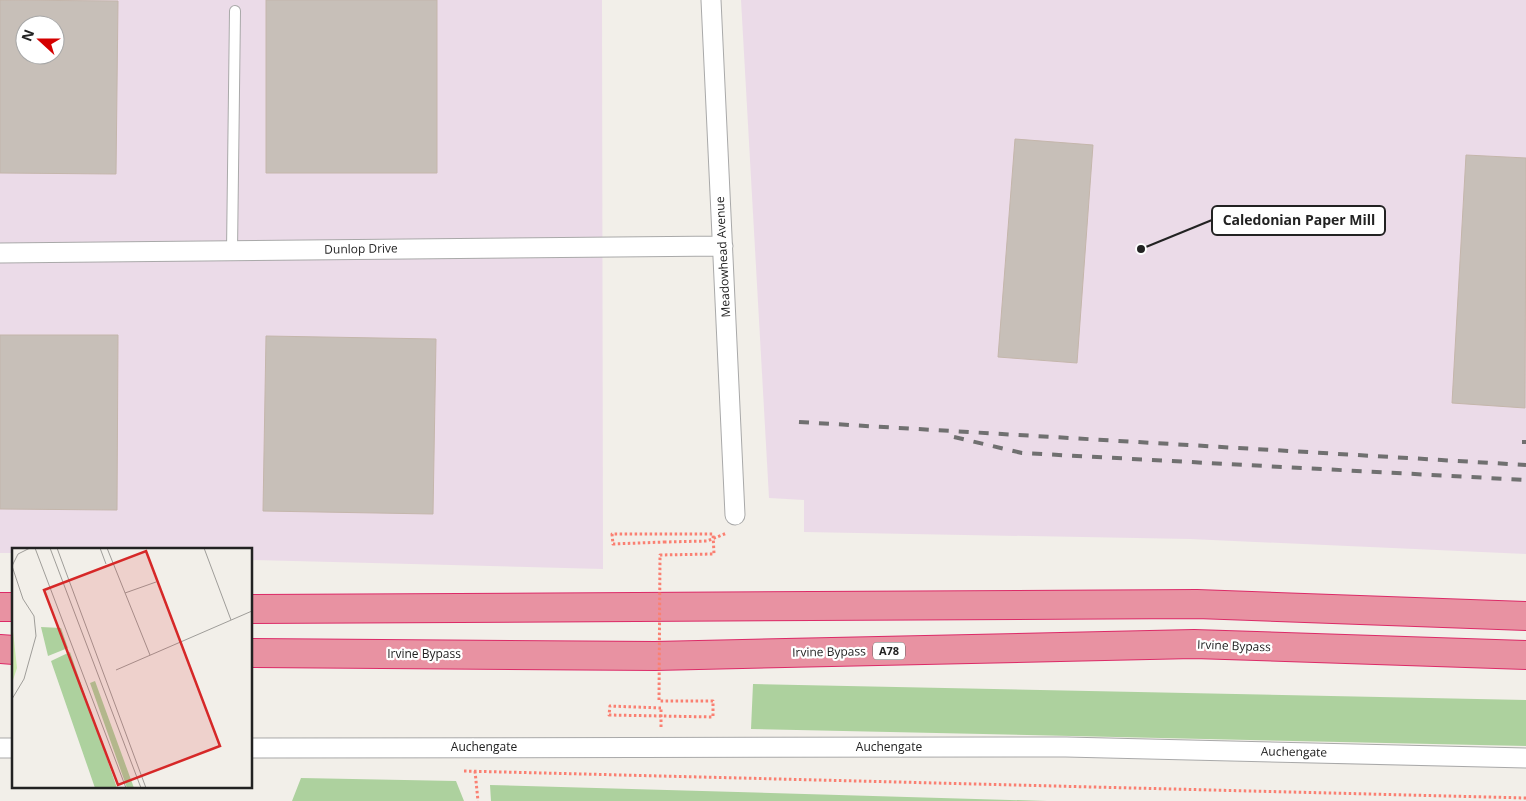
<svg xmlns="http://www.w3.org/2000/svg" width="1526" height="801" viewBox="0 0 1526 801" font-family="'Open Sans',sans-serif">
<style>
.industrial{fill:#ebdbe8;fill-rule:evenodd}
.forest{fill:#add19e}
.building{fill:#c7bfb8;stroke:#c4b6ab;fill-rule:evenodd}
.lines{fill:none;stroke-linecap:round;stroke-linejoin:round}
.lane-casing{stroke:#a9a9a9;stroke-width:12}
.street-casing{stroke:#a9a9a9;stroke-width:21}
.highway-casing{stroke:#dc2a67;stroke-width:30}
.path{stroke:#fa8072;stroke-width:3;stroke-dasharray:2.5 2.5;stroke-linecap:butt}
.lane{stroke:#fff;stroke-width:10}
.street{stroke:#fff;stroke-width:19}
.highway{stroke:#e892a2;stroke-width:28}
.rail{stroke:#707070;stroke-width:4;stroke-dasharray:10 10;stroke-linecap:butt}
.path-bridge{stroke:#fa8072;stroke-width:3;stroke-dasharray:2.5 2.5;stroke-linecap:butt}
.labels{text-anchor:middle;stroke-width:4.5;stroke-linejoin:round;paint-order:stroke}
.shield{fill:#fff;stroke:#646464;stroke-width:1}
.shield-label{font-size:11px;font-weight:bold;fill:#222}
.street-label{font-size:12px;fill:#222;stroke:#fff}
.inset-road{fill:none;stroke:#9f9d99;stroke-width:1}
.view{fill:#d62828;fill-opacity:0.15;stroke:#d62828;stroke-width:2.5}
.inset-edge{fill:none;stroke:#222;stroke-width:2.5}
.leader{fill:none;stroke:#222;stroke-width:2}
.callout-dot{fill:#222;stroke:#fff;stroke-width:2}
.callout{fill:#fff;stroke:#222;stroke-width:2}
.callout-label{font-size:14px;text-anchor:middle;font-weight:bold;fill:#222}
</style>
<rect width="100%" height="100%" fill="#f2efe9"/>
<path class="industrial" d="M 0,0 L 602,0 L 603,569 L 251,560 L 251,550 L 14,550 L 14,553 L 0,553 ZM 25,25 L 55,25 L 55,55 L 25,55 Z
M 741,0 L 1526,0 L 1526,554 L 1190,539 L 804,532 L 804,500 L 769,498 Z"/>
<path class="forest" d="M 753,684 L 1526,700 L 1526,746 L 751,729 Z
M 301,778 L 456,781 L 464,801 L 292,801 Z
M 490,785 L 1047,801 L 491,801 Z"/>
<path class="building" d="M 0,0 L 118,1 L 116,174 L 0,173 ZM 25,25 L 55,25 L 55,55 L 25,55 Z
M 266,0 L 437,0 L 437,173 L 266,173 Z
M 1015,139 L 1093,145 L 1077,363 L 998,357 Z
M 1466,155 L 1526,158 L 1525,408 L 1452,403 Z
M 0,335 L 118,335 L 117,510 L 0,509 Z
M 266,336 L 436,339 L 433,514 L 263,511 Z"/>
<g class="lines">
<g class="lane-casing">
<path id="lane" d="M 232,251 L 235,11"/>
</g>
<g class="street-casing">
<path id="street" d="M 711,0 L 735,515
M 0,253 L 723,246
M 0,748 L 14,748
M 251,748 L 1066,747 L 1526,758"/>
</g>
<g class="highway-casing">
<path id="highway" d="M 0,607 L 14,607
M 251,609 L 1197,604 L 1526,616
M 0,649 L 14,650
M 251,653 L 655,656 L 1194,644 L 1526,655"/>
</g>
<path class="path" d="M 664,542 L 707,541 L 727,533
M 661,727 L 661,708
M 464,771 L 1526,798
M 475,771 L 478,801"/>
<use href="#lane" class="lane"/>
<use href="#street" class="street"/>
<use href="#highway" class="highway"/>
<path class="rail" d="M 799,422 L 1526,465
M 954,437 L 1022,453 L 1526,480
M 1522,442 L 1526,442"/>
<path class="path-bridge" d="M 661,708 L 610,706 L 609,715 L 713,717 L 713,701 L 659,701 L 660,555 L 714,554 L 713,534 L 612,534 L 613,544 L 664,542"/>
</g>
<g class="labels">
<rect class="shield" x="873" y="642.5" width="32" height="17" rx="4"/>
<g class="shield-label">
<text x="889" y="655">A78</text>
</g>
<g class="street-label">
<text transform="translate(361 249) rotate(-1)" y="4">Dunlop Drive</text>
<text transform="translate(723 257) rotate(-93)" y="4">Meadowhead Avenue</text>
<text transform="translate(1234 646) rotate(2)" y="4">Irvine Bypass</text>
<text transform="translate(829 652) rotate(-1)" y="4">Irvine Bypass</text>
<text x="424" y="658">Irvine Bypass</text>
<text x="484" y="751">Auchengate</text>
<text x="889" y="751">Auchengate</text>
<text transform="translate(1294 752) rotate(1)" y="4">Auchengate</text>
</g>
</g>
<g transform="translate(12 548)">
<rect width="240" height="240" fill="#f2efe9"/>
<path d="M 0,74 L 5,120 L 0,135 Z" fill="#cdebb0"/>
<path d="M 29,79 L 49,80 L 56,100 L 36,108 ZM 58,104 L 105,240 L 83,240 L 39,113 ZM 83,133 L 122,240 L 115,240 L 78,135 Z" fill="#add19e"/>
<path class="inset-road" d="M 23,0 L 114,240M 38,0 L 129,240M 45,0 L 134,240M 88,0 L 94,16M 95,0 L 138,107M 192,0 L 219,72M 113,45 L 144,34M 104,122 L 240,63M 0,151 L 12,131 L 24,88 L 22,68 L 11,51 L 0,18 L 6,6 L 18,0"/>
<path class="view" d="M 134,3 L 208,198 L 106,237 L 32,42 Z"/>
<rect width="240" height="240" class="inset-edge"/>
</g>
<path class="leader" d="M1141 249L1212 220"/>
<circle class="callout-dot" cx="1141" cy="249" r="5"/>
<rect class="callout" x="1212" y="206" width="173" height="29" rx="5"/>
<g class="callout-label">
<text x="1299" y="225">Caledonian Paper Mill</text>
</g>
<g transform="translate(40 40) rotate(291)"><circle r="24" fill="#ffffff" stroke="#a7a7a7"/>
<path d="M0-4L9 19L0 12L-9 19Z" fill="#d40000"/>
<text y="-8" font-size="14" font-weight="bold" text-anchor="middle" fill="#222222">N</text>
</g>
</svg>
